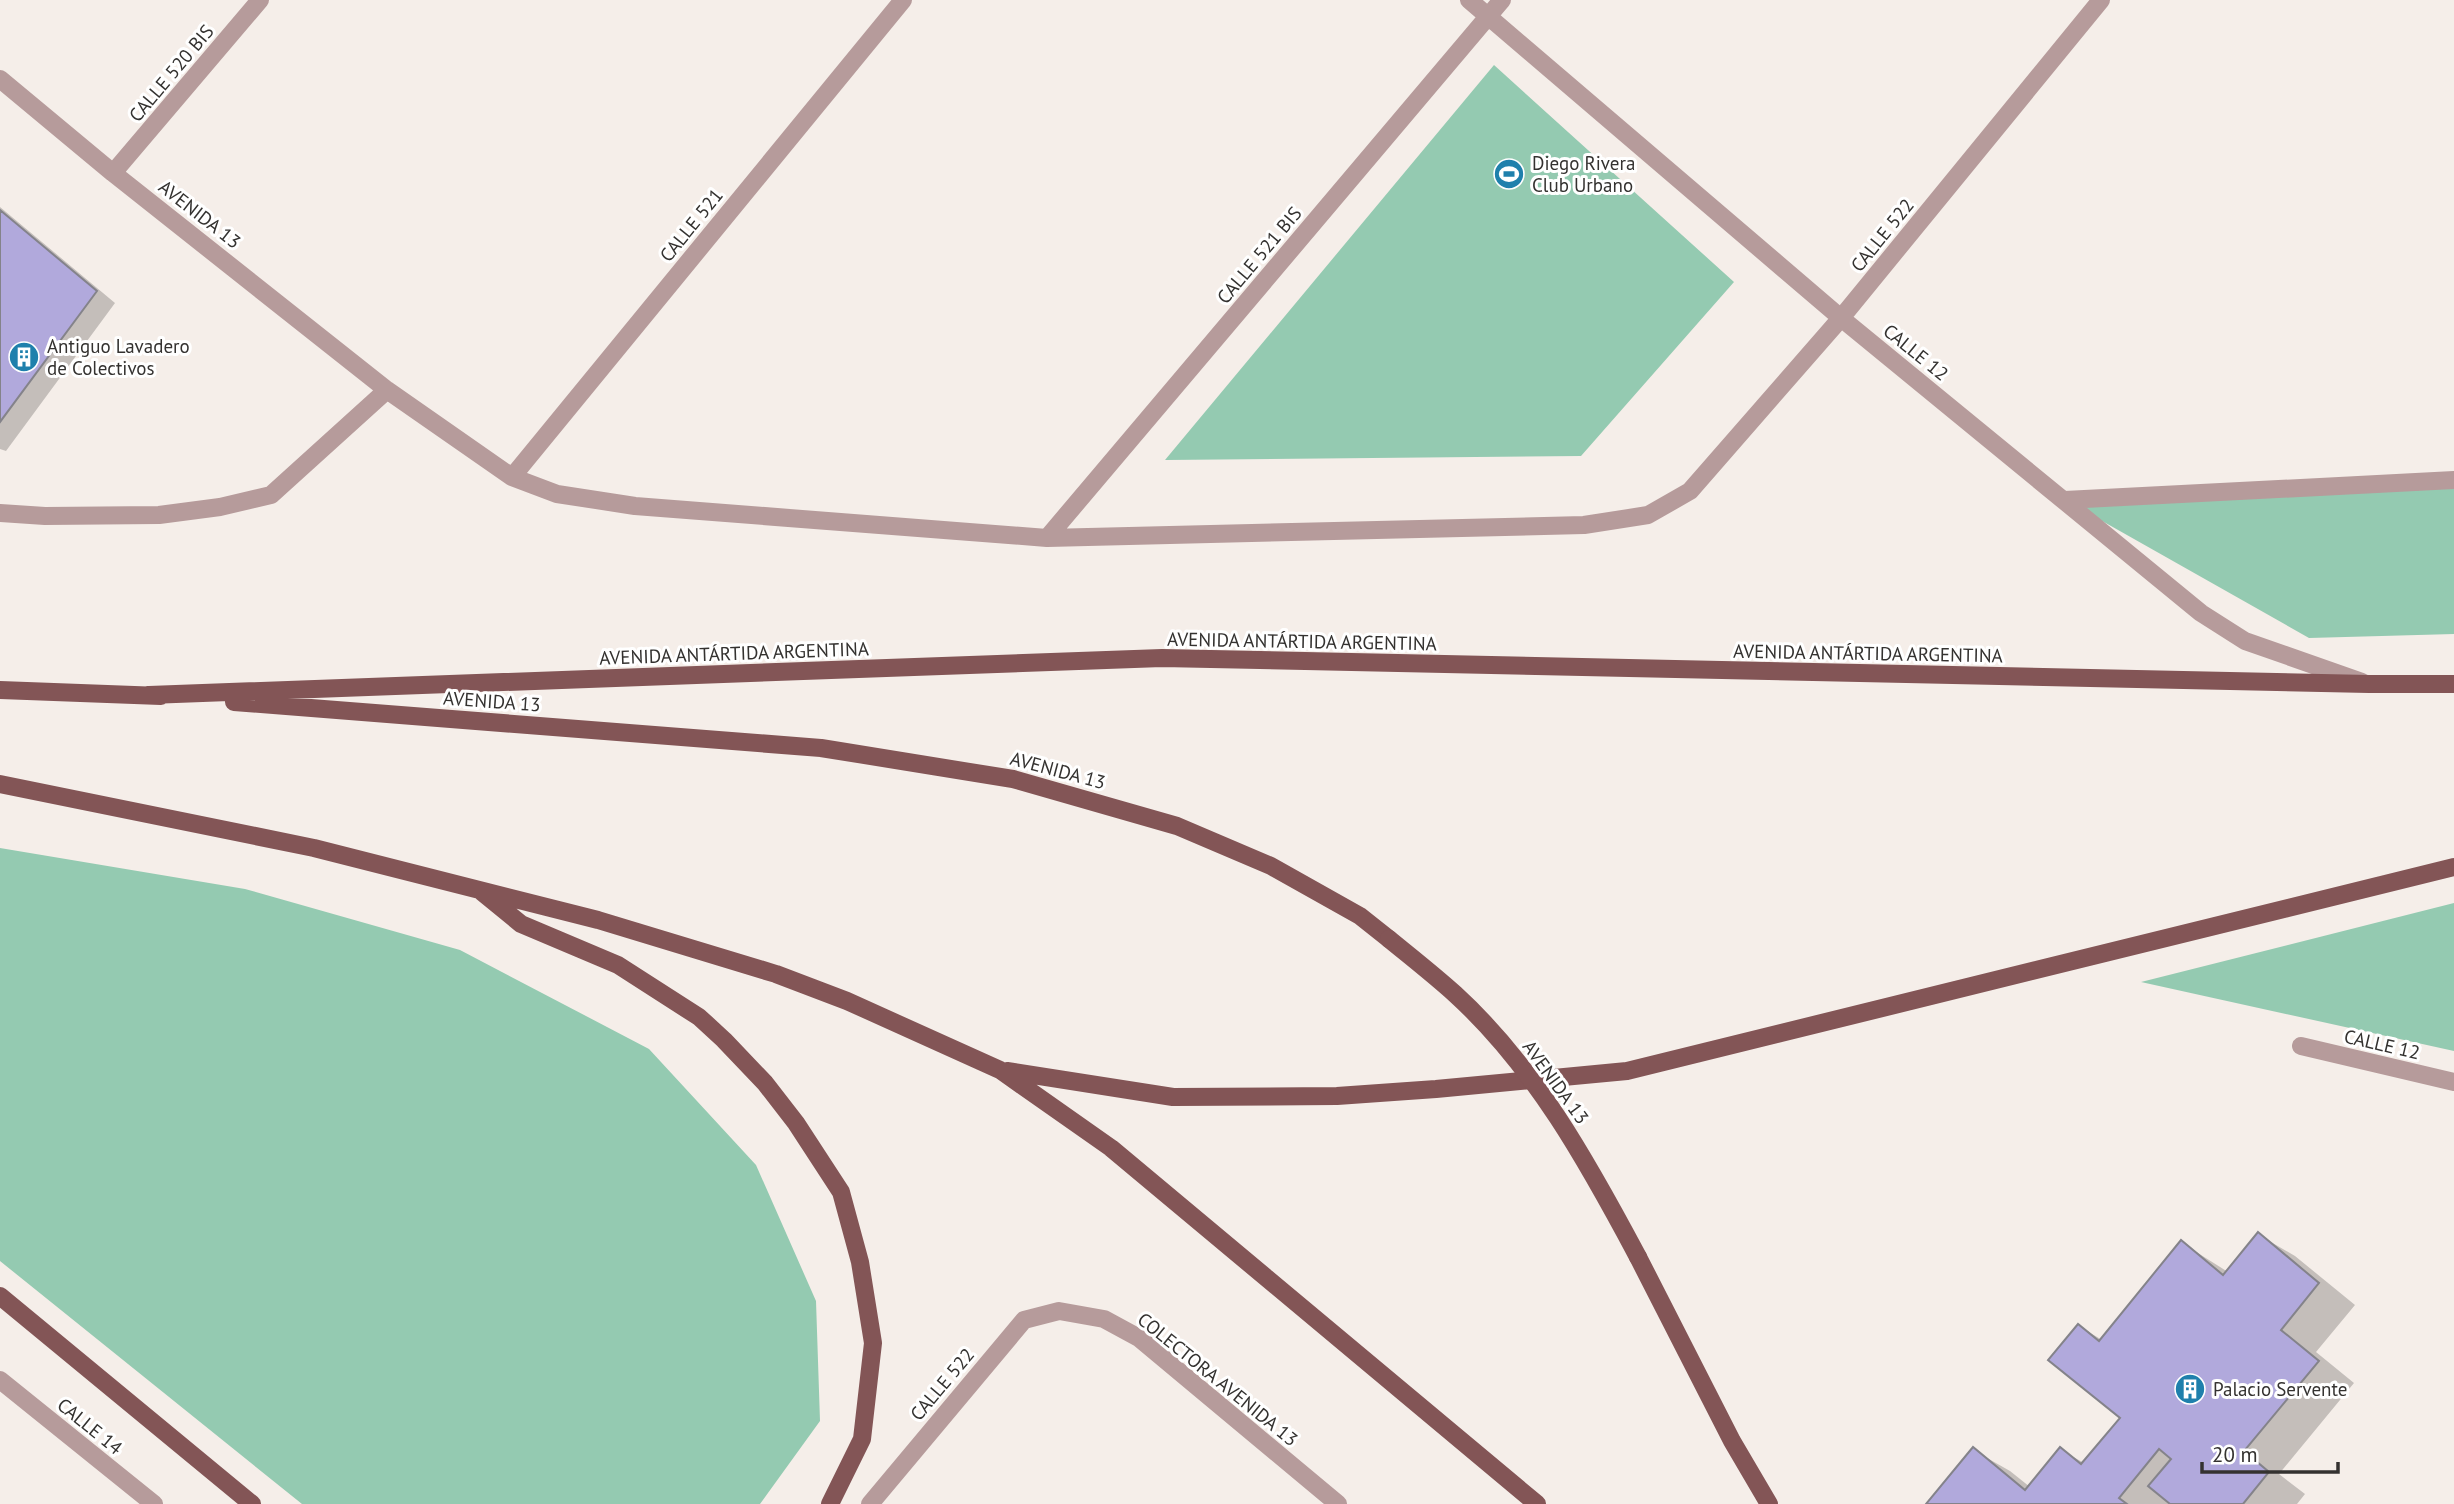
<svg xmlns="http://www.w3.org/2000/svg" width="2454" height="1504" viewBox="0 0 2454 1504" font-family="'PT Sans',sans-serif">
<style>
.green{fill:#94cab1}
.shadow{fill:#0003}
.building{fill:#b1a9dc;stroke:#84838a;stroke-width:2}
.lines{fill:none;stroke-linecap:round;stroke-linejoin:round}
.minor{stroke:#b69b9b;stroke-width:18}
.major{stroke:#835556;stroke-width:18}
.major-bridge{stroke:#835556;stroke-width:18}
.labels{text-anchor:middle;stroke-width:6;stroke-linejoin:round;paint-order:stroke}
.street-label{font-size:19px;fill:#343230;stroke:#fff}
.poi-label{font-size:19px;fill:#343230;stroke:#fff;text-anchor:start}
</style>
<rect width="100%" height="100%" fill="#f5eee9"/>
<path class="green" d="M 1494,65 L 1734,282 L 1581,456 L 1165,460 Z
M 2454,484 L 2454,634 L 2309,638 L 2065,500 Z
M 0,848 L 245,889 L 460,950 L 649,1049 L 756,1165 L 816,1301 L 820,1421 L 760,1504 L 302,1504 L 0,1261 Z
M 2454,903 L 2454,1051 L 2141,982 Z"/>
<path class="shadow" d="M 0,207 L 115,303 L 6,451 L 0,449 Z
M 2259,1235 L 2295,1256 L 2355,1305 L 2316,1352 L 2354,1383 L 2279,1474 L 2305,1494 L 2297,1504 L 2173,1504 L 2170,1502 L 2168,1504 L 1928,1504 L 1973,1450 L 2010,1471 L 2030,1487 L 2061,1450 L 2084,1463 L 2122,1418 L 2079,1326 L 2102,1340 L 2182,1243 L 2228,1272 Z"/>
<path class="building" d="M 0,210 L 97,291 L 0,422 Z
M 2258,1232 L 2319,1283 L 2281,1330 L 2319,1361 L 2244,1451 L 2269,1472 L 2243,1504 L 2170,1504 L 2148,1486 L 2171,1459 L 2159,1449 L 2119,1498 L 2127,1504 L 1926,1504 L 1973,1447 L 2025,1490 L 2060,1447 L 2081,1464 L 2120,1418 L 2048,1360 L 2078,1324 L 2099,1341 L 2181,1240 L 2223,1275 Z"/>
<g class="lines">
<path class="minor" d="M 1469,0 L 1841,318 L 2201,613 L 2245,641 L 2362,682
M 0,79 L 113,173 L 387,390 L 512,477 L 557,494 L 635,506 L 1047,538 L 1584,525 L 1648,515 L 1690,491 L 1841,318 L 2101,0
M 113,173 L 260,0
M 512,477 L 903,0
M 2065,500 L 2454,480
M 0,513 L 45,516 L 159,515 L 220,507 L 271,495 L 387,390
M 1047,538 L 1502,0
M 2301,1046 L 2454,1082
M 0,1380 L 154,1504
M 870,1504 L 1024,1320 L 1059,1311 L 1104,1319 L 1139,1338 L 1338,1504"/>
<path class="major" d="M 0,690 L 161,696
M 149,695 L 1162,658 L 2369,684 L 2454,684
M 234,702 L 821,748 L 1013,779 L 1177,826 L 1271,866 L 1360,916 L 1389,939
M 0,784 L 314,848 L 598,920 L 776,974 L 847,1001 L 1000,1070 L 1111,1148 L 1537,1504
M 482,892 L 521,924 L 618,965 L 699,1017 L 724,1040 L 765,1083 L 796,1123 L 841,1192 L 860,1262 L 873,1343 L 862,1439 L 830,1504
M 1007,1071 L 1173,1097 L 1337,1096 L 1436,1089 L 1627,1071 L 2454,867
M 1638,1257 L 1732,1441 L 1769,1504
M 0,1296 L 252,1504"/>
<path class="major-bridge" d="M 1389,939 C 1411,957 1434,975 1455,994 C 1535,1067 1588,1163 1638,1257"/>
</g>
<defs>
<g id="stadium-disc" transform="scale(1.575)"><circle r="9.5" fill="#1f80ac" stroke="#fff"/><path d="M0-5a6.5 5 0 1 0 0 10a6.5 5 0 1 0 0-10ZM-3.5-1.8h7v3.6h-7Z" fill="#fff"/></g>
<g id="building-disc" transform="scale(1.575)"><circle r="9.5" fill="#1f80ac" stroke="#fff"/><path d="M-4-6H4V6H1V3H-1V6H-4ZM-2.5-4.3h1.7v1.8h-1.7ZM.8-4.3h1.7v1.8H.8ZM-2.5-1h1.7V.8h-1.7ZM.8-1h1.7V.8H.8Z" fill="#fff"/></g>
</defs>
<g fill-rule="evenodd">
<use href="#stadium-disc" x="1509" y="174"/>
<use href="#building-disc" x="24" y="357"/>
<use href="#building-disc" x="2190" y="1389"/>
</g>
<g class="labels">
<g class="street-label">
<text transform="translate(171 73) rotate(-50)" y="7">CALLE 520 BIS</text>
<text transform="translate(200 214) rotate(38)" y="7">AVENIDA 13</text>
<text transform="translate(691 225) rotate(-51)" y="7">CALLE 521</text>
<text transform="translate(1882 235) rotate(-51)" y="7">CALLE 522</text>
<text transform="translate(1259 255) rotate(-50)" y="7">CALLE 521 BIS</text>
<text transform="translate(1916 352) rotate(39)" y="7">CALLE 12</text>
<text transform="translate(1302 641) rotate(1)" y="7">AVENIDA ANTÁRTIDA ARGENTINA</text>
<text transform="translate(734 653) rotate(-2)" y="7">AVENIDA ANTÁRTIDA ARGENTINA</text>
<text transform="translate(1868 653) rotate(1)" y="7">AVENIDA ANTÁRTIDA ARGENTINA</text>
<text transform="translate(492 701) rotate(4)" y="7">AVENIDA 13</text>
<text transform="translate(1058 770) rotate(15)" y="7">AVENIDA 13</text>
<text transform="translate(2382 1044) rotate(13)" y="7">CALLE 12</text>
<text transform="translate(1556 1082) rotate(54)" y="7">AVENIDA 13</text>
<text transform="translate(1218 1379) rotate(39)" y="7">COLECTORA AVENIDA 13</text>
<text transform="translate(942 1384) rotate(-50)" y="7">CALLE 522</text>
<text transform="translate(90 1426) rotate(39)" y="7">CALLE 14</text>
</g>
<g class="poi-label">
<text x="1532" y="170">Diego Rivera<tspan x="1532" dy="22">Club Urbano</tspan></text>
<text x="47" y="353">Antiguo Lavadero<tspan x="47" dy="22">de Colectivos</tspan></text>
<text x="2213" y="1396">Palacio Servente</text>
</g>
</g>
<path d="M2202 1462v10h136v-10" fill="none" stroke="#343230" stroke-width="3.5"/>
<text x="2212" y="1462" font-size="21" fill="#343230" stroke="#ffffff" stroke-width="5" paint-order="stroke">20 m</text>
</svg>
